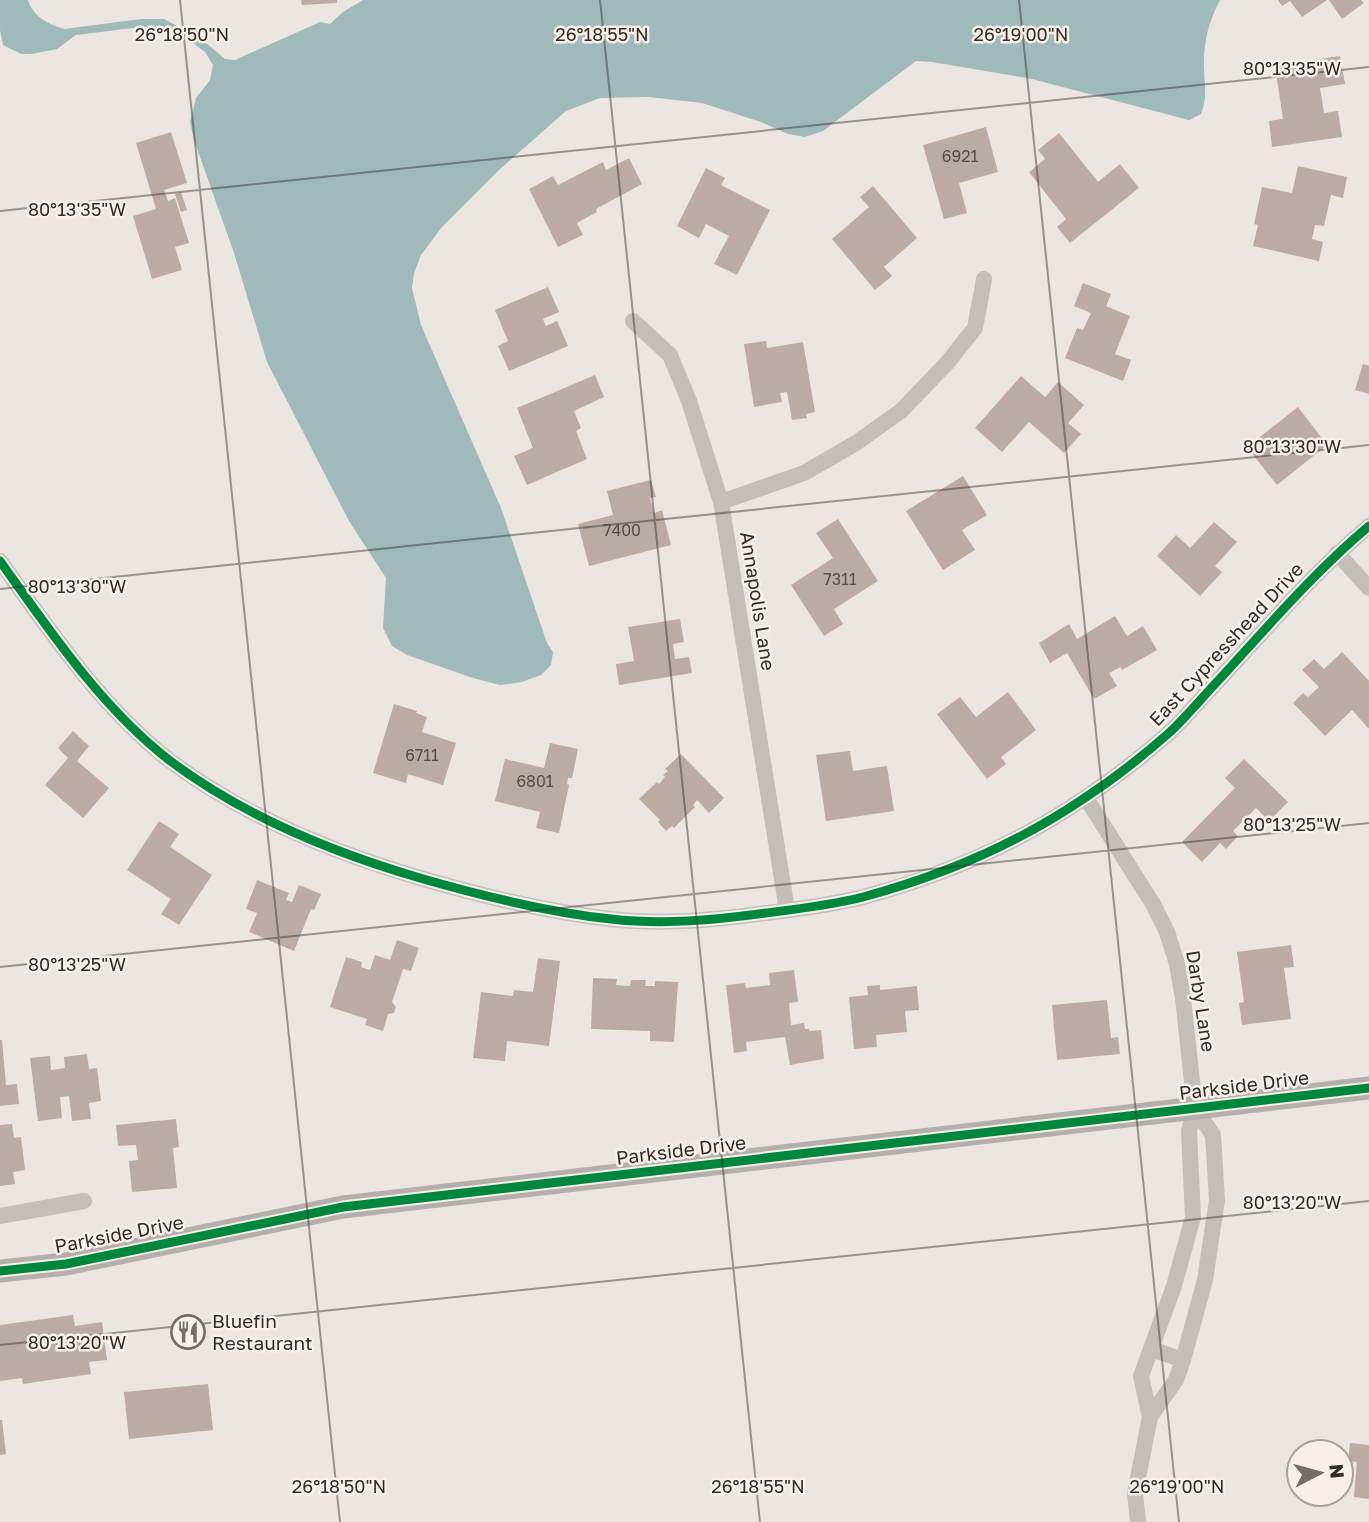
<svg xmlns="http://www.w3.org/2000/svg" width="1369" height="1522" viewBox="0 0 1369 1522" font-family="'Golos Text',sans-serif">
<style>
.water{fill:#9fbab9}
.building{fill:#bcaba5}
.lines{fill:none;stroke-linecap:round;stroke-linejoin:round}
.street{stroke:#c3beba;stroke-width:16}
.secondary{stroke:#b4afab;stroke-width:23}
.cycleway-casing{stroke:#f7f0e8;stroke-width:13}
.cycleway{stroke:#00873e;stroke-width:9}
.ticks{fill:none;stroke:#342c29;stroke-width:2;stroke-opacity:0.45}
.labels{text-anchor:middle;stroke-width:5;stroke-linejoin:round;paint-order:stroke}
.number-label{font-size:16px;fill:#564c48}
.street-label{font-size:19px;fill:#342c29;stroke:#f7f0e8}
.poi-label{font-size:19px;fill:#342c29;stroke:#f7f0e8;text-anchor:start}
.ticks-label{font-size:18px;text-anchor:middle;fill:#342c29;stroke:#f7f0e8;stroke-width:5;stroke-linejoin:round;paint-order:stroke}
</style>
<rect width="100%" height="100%" fill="#ebe6e1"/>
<path class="water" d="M 0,0 L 28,0 C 33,16 47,24 64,29 L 141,19 L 164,19 L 199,37 L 225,59 L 235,60 L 320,22 L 330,24 L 343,12 L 363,0 L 1220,0 C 1208,23 1203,44 1204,70 C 1205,86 1207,99 1201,114 L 1189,120 L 1032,79 L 932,62 L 916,61 L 823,131 L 805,137 L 788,134 L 761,122 L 702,103 L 649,97 L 600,98 L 566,111 L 499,170 L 442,227 L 421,255 L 414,273 L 412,288 L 421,325 L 501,508 L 547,643 L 553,652 L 551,665 L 541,675 L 522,682 L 500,685 L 473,678 L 407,655 L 392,646 L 383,628 L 386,578 L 349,521 L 267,362 L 234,253 L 194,140 L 190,122 L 196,98 L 210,80 L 213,65 L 205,52 L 175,30 L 159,27 L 133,28 L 76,35 L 57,49 L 32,54 L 21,54 L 3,45 L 0,30 Z"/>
<path class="building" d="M 301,0 L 337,0 L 337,3 L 302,5 Z
M 1278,0 L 1327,0 L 1302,17 L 1290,1 L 1282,6 Z
M 1329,0 L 1361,0 L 1364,3 L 1342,19 Z
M 1340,56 L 1345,84 L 1320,88 L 1324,113 L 1338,111 L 1342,137 L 1272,147 L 1269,121 L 1283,119 L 1275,66 Z
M 986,127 L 998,172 L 959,183 L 967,213 L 944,219 L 923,145 Z
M 171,132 L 187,183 L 164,190 L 168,201 L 175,198 L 189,243 L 175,247 L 182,270 L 152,279 L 133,216 L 156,209 L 136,143 Z
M 1059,133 L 1098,182 L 1120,164 L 1139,188 L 1070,243 L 1057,227 L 1066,219 L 1029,172 L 1045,159 L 1038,150 Z
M 629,158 L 642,184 L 596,209 L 597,212 L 577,223 L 583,235 L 558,247 L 529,189 L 553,176 L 558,185 L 603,162 L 606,170 Z
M 1298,166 L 1347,177 L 1343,198 L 1331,195 L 1324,226 L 1315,225 L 1312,239 L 1323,242 L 1319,261 L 1253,246 L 1258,225 L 1254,224 L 1262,187 L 1292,193 Z
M 706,168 L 725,178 L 721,185 L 770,210 L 737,275 L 714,264 L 729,236 L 706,224 L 699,238 L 677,226 Z
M 873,186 L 917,238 L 884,267 L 892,276 L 875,290 L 832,239 L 869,207 L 860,197 Z
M 181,192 L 187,210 L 181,212 L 175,194 Z
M 1083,283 L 1111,294 L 1106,306 L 1130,316 L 1115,354 L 1131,360 L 1123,381 L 1065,358 L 1077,328 L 1083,330 L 1091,313 L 1074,306 Z
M 548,287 L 559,312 L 543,319 L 546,326 L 557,321 L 568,346 L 509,371 L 498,346 L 508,341 L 495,310 Z
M 766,341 L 767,348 L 803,342 L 815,412 L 806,414 L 807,418 L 792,420 L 787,392 L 780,393 L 782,402 L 754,407 L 744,344 Z
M 1363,364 L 1369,366 L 1369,394 L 1355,390 Z
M 595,375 L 604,397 L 574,411 L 581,428 L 576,431 L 587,459 L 527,485 L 514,456 L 533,448 L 517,408 Z
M 1021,376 L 1045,397 L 1058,382 L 1084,405 L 1068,423 L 1081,434 L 1064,453 L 1029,422 L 1002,452 L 975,428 Z
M 1298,407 L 1327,445 L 1277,485 L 1247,447 Z
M 963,476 L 987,515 L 962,530 L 975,550 L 943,570 L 906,511 Z
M 651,480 L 656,497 L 650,498 L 654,513 L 662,510 L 671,545 L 589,566 L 578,524 L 613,515 L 607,491 Z
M 838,519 L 878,581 L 834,609 L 843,624 L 824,636 L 791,585 L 833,558 L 816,533 Z
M 1214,522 L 1237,542 L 1215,566 L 1222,572 L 1200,596 L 1157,556 L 1176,535 L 1190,548 Z
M 1115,616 L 1127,636 L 1143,626 L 1157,650 L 1122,670 L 1121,667 L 1109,673 L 1117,686 L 1094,699 L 1067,653 L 1050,663 L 1039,643 L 1069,624 L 1077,639 Z
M 680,619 L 684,642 L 673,644 L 675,659 L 689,657 L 692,673 L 619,685 L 616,664 L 634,661 L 628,627 Z
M 1342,652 L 1369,681 L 1369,729 L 1352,710 L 1325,736 L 1293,703 L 1303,693 L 1308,697 L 1319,687 L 1302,670 L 1314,659 L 1324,669 Z
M 1008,692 L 1036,730 L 1001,757 L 1006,764 L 987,779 L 937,714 L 960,697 L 976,717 Z
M 394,704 L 417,711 L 416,713 L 427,717 L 422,732 L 456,743 L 443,785 L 408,774 L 406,783 L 373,773 Z
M 73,731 L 89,746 L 77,761 L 109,788 L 83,818 L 45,785 L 68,758 L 58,748 Z
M 550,743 L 578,749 L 572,778 L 568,778 L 567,784 L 569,785 L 559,833 L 536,828 L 540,812 L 495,801 L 505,759 L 544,768 Z
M 850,751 L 853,771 L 887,766 L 894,811 L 826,821 L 816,755 Z
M 681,754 L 724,798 L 709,813 L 697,800 L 693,805 L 695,807 L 674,828 L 672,826 L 666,831 L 658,822 L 660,820 L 639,799 L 657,782 L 659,784 L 665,777 L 663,775 L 668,771 L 665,769 Z
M 1244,759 L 1288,802 L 1269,821 L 1256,808 L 1233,831 L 1238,836 L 1226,849 L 1220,843 L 1202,862 L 1182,842 L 1235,788 L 1225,778 Z
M 159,821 L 179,834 L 170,847 L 212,875 L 179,925 L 161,914 L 171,899 L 127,870 Z
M 257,880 L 289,893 L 286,900 L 292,902 L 299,885 L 321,894 L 314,910 L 311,909 L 294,951 L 249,932 L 257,913 L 246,909 Z
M 397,940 L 419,948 L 411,971 L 403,969 L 392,1002 L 396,1007 L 394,1013 L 388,1014 L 383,1031 L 365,1025 L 367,1019 L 330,1007 L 346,957 L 362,962 L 361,967 L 370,970 L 375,955 L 390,960 Z
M 1291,945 L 1294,967 L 1284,968 L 1291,1019 L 1242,1025 L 1239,1003 L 1244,1002 L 1237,952 Z
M 538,958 L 560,961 L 549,1046 L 507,1041 L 505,1061 L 473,1058 L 481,992 L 513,996 L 514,990 L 533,992 Z
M 794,970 L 798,1002 L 789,1003 L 791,1025 L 804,1023 L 805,1029 L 809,1029 L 809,1031 L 821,1030 L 824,1059 L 790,1065 L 785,1037 L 746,1042 L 747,1051 L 734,1053 L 726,985 L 745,983 L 746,988 L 770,985 L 769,973 Z
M 593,978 L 617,979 L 616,985 L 630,986 L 631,980 L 646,980 L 645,986 L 655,986 L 655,981 L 678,982 L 674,1042 L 650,1041 L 650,1031 L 591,1029 Z
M 880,985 L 880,990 L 917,986 L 919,1010 L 905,1011 L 907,1032 L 876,1035 L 877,1047 L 854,1049 L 849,997 L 868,995 L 867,986 Z
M 1107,1000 L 1111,1038 L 1118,1037 L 1120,1054 L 1057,1060 L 1052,1005 Z
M 0,1040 L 2,1040 L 6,1085 L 17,1084 L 19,1104 L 0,1106 Z
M 87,1054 L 89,1069 L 97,1068 L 101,1101 L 89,1103 L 91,1119 L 72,1121 L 69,1096 L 60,1097 L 62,1118 L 38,1121 L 30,1058 L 50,1056 L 51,1070 L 65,1068 L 64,1057 Z
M 176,1119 L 179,1147 L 173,1148 L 177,1188 L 132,1192 L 129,1161 L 138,1160 L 136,1145 L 118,1146 L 116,1125 Z
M 12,1124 L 14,1138 L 21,1137 L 25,1170 L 13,1172 L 15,1184 L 0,1186 L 0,1125 Z
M 73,1315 L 75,1326 L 102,1322 L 107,1360 L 89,1362 L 91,1374 L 23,1384 L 22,1378 L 0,1381 L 0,1325 Z
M 194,1324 L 195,1338 L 182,1340 L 180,1325 Z
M 208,1384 L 213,1430 L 129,1439 L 124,1392 Z
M 0,1420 L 2,1420 L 6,1454 L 0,1455 Z
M 1350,1443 L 1369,1445 L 1369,1499 L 1354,1497 L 1357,1462 L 1348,1461 Z"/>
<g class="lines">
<path class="street" d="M 633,321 L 670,355 L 689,401 L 721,502 L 787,910
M 721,502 L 804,473 L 856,443 L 901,411 L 947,363 L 975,328 L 984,279
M 1337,553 L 1369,588
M 0,561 C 50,631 101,707 169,760 C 243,816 331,852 420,878 C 482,896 546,912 611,919 C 664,925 715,920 766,913 C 798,909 832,905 863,897 C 941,876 1019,843 1086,797 C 1115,778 1144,755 1170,732 C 1186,717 1200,700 1215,684 C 1265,630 1312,574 1369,526
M 1086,798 L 1153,904 L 1167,932 L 1177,964 L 1183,998 L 1195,1109 L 1189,1131 L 1193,1217 L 1174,1286 L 1141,1376 L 1150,1417
M 0,1216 L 84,1201
M 1151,1349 L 1183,1360
M 1138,1522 L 1135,1493 L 1150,1417 L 1176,1380 L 1183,1360 L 1205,1280 L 1217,1200 L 1213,1135 L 1195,1109"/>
<path class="secondary" d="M 0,1271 L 66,1264 L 343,1207 L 1369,1088"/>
<g class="cycleway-casing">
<path id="cycleway" d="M 0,561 C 50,631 101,707 169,760 C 243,816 331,852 420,878 C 482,896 546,912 611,919 C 664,925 715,920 766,913 C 798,909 832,905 863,897 C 941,876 1019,843 1086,797 C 1115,778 1144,755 1170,732 C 1186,717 1200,700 1215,684 C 1265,630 1312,574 1369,526
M 0,1271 L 66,1264 L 343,1207 L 1369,1088"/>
</g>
<use href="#cycleway" class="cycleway"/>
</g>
<path class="ticks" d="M 180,0 L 340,1522M 600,0 L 760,1522M 1019,0 L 1179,1522M 0,211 L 1369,67M 0,589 L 1369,445M 0,967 L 1369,823M 0,1345 L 1369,1201"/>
<defs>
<g id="restaurant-ring" transform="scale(1.75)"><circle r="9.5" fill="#f7f0e8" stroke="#746d69" stroke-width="1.5"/><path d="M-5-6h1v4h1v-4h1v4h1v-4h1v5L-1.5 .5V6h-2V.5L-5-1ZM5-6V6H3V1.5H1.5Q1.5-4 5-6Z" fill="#746d69"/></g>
</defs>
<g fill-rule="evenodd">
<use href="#restaurant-ring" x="188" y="1332"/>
</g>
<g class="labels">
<g class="number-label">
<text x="960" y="162">6921</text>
<text x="622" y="536">7400</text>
<text x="840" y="585">7311</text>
<text x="422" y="761">6711</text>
<text x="535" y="787">6801</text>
</g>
<g class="street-label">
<text transform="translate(758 601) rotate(81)" y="7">Annapolis Lane</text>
<text transform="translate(1226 644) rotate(-47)" y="7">East Cypresshead Drive</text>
<text transform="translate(1201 1001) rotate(81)" y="7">Darby Lane</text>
<text transform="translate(1244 1085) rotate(-7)" y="7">Parkside Drive</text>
<text transform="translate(681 1150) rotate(-7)" y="7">Parkside Drive</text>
<text transform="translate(119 1234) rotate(-11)" y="7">Parkside Drive</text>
</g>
<g class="poi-label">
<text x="212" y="1328">Bluefin<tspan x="212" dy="22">Restaurant</tspan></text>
</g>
</g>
<g class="ticks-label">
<text x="182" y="41">26°18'50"N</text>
<text x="602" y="41">26°18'55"N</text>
<text x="1021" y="41">26°19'00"N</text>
<text x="1292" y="75">80°13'35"W</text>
<text x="77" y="216">80°13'35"W</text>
<text x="1292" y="453">80°13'30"W</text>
<text x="77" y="593">80°13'30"W</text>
<text x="1292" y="831">80°13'25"W</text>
<text x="77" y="971">80°13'25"W</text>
<text x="1292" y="1209">80°13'20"W</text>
<text x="77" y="1349">80°13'20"W</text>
<text x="339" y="1493">26°18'50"N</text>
<text x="758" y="1493">26°18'55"N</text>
<text x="1177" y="1493">26°19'00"N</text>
</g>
<g transform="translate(1320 1473) rotate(84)"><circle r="33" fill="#f7f0e8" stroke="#a9a29c" stroke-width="2"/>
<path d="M0-5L12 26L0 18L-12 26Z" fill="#746d69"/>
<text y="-10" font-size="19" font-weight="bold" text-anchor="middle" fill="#342c29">N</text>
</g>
</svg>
